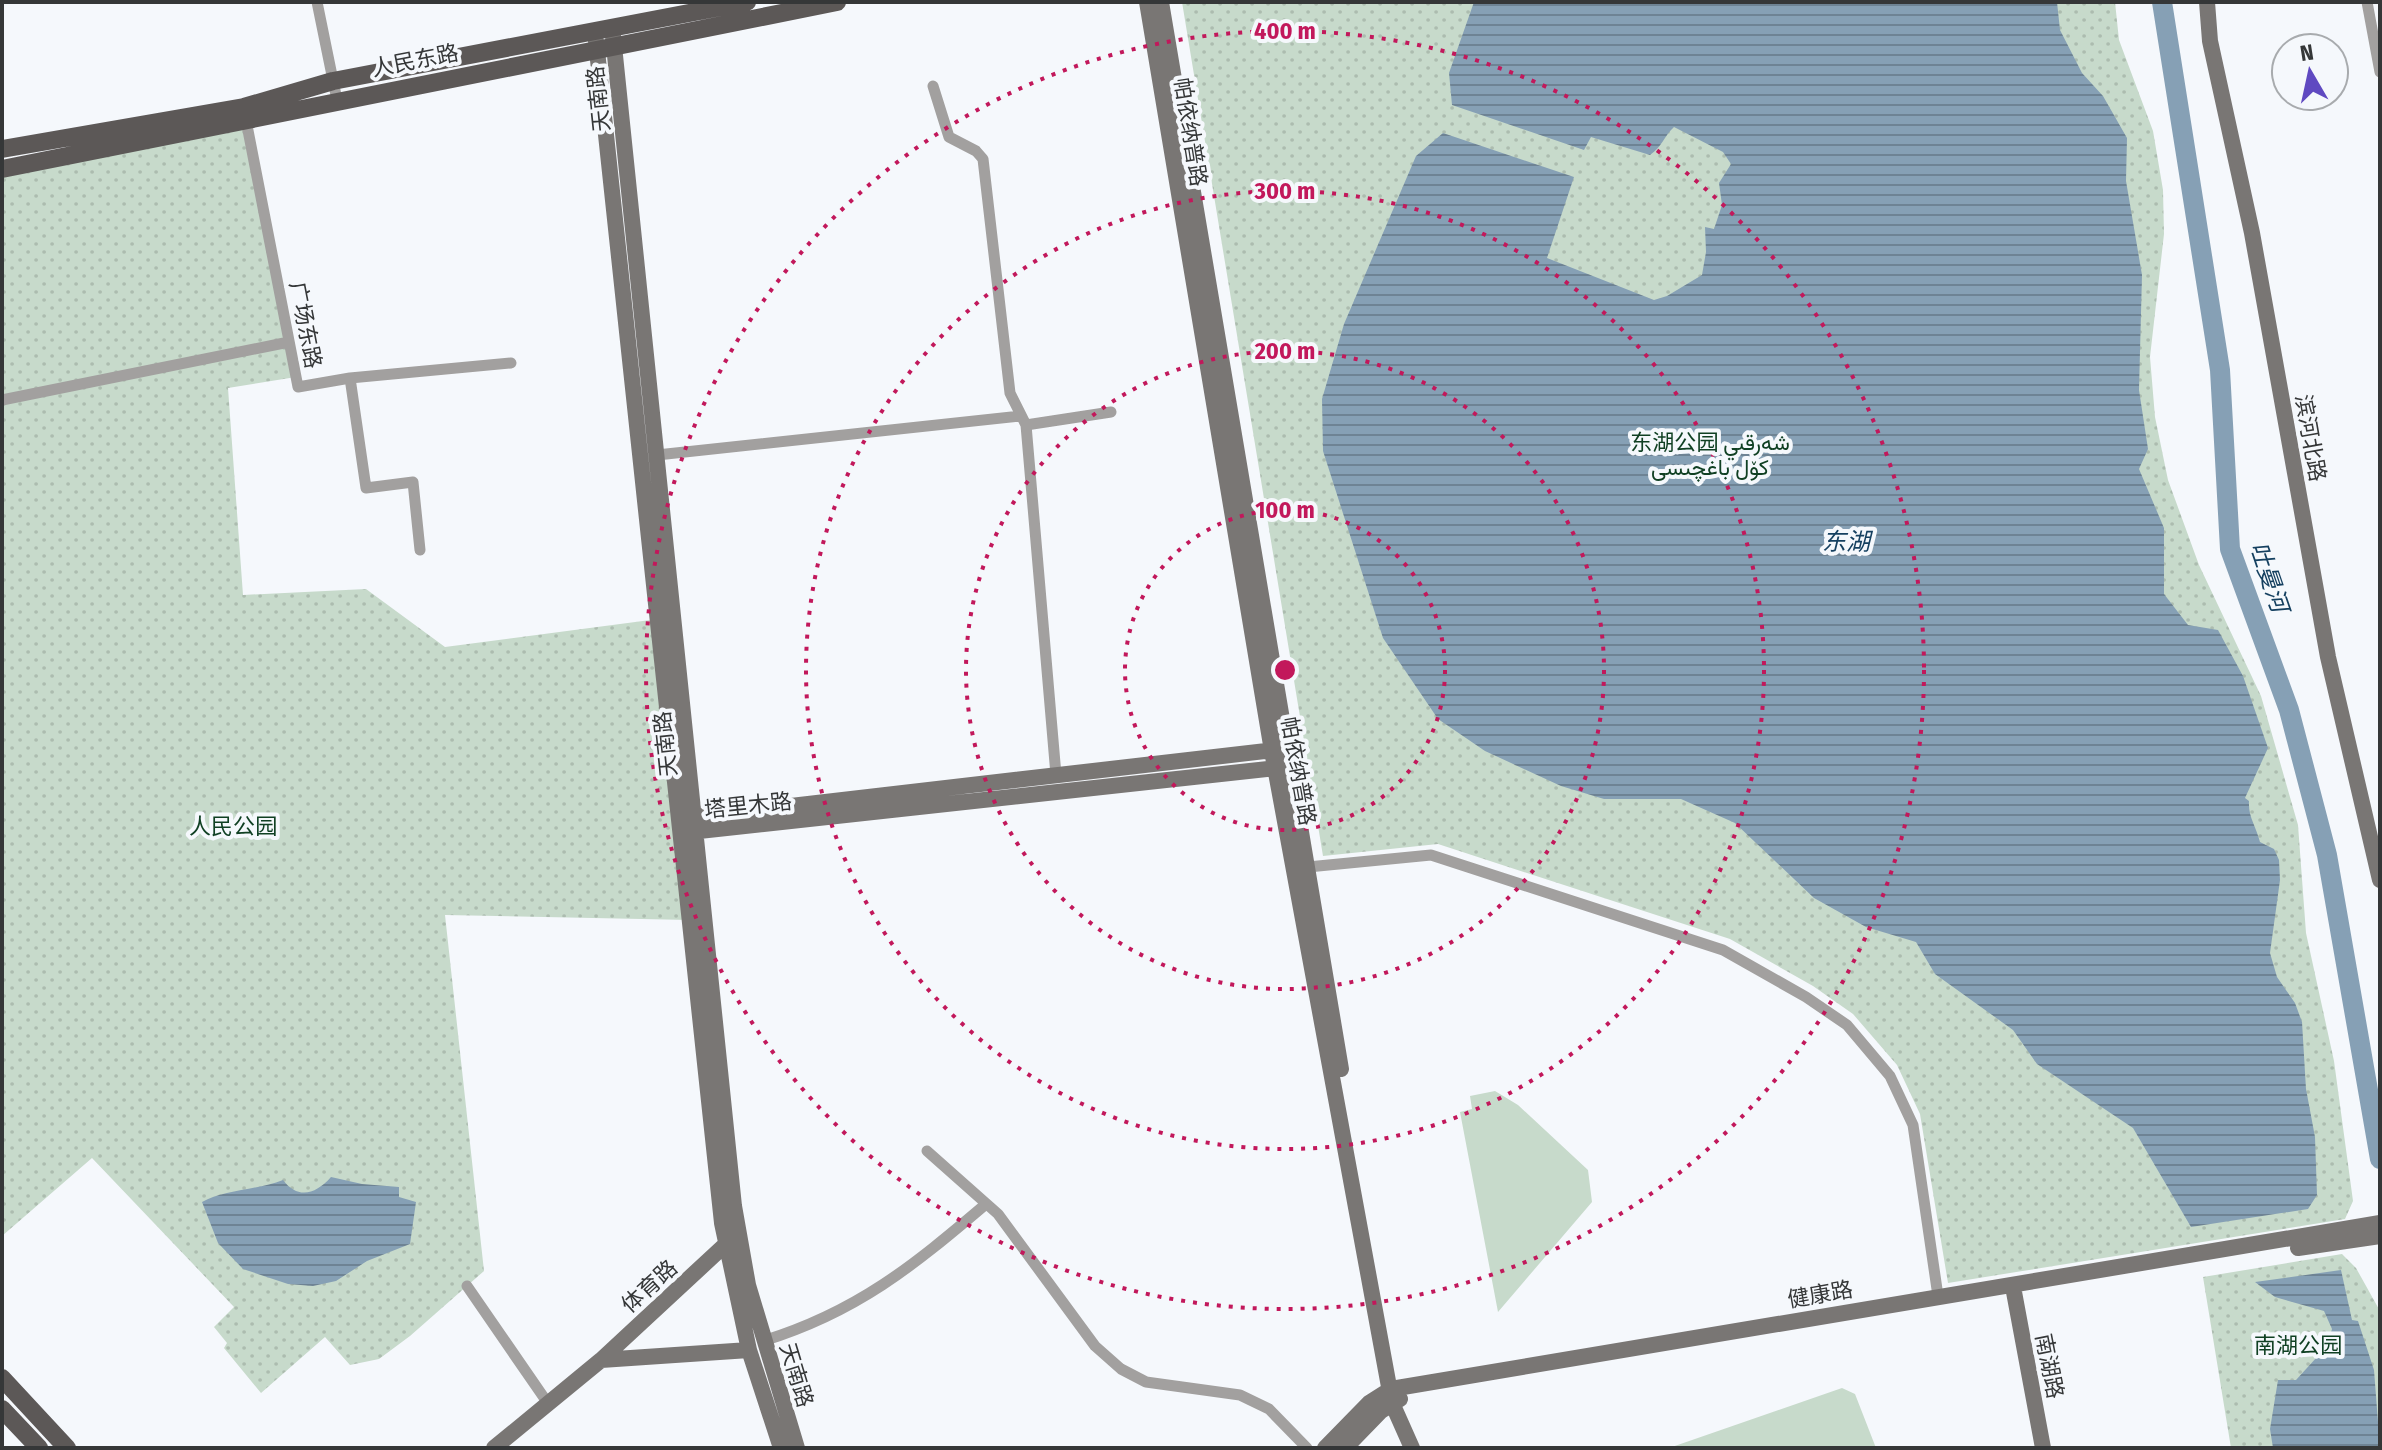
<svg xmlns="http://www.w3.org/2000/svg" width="2382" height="1450" viewBox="0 0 2382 1450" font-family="'Fira Sans Condensed',Vazirmatn,'Noto Sans SC',sans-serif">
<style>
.park{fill:url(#park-dots)}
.garden{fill:#c7dacb}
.water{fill:url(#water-rules)}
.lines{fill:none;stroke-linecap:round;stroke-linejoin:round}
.river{stroke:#86a0b5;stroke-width:20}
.street{stroke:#a2a09f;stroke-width:11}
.secondary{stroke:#797674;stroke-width:16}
.primary{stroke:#5c5857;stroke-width:18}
.ring{fill:none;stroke:#c2185b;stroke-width:4;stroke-dasharray:4 8}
.labels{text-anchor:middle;stroke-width:8;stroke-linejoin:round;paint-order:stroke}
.street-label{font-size:22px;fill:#353738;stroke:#f5f8fc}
.park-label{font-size:22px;fill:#104023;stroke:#f5f8fc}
.water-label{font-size:24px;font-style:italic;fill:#154060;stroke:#f5f8fc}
.centre{fill:#c2185b;stroke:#f5f8fc;stroke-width:4}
.ring-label{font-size:24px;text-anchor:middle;font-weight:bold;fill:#c2185b;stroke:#f5f8fc;stroke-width:8;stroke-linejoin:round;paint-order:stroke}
</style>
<defs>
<pattern id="park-dots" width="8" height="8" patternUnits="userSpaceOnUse" patternTransform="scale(2)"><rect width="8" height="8" fill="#c7dacb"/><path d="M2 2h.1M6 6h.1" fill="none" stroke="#acbcaf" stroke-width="1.8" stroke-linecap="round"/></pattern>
<pattern id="water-rules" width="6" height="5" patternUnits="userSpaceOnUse" patternTransform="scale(2)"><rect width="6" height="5" fill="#86a0b5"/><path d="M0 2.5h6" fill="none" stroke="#6e8394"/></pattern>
</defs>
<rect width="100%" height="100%" fill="#f5f8fc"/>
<path class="park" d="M 1182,2 L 2115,2 L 2119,40 L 2153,131 L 2163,190 L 2164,234 L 2150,357 L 2155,417 L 2168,480 L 2199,565 L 2261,696 L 2298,825 L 2306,933 L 2334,1061 L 2353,1201 L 2345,1219 L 1948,1283 L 1920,1114 L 1897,1065 L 1853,1014 L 1813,986 L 1730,939 L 1438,844 L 1323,856 Z
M 247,122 L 296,377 L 228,388 L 243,595 L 366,589 L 445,647 L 658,619 L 690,920 L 445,915 L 484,1271 L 410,1336 L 379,1359 L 350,1365 L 325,1337 L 261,1393 L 224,1348 L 227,1343 L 214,1327 L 234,1307 L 92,1158 L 2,1236 L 2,169 Z
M 2342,1254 L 2356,1268 L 2380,1311 L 2380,1448 L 2231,1448 L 2203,1277 Z"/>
<path class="garden" d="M 1495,1091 L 1518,1105 L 1588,1170 L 1592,1202 L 1498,1312 L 1460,1112 L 1472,1109 L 1470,1096 Z
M 1842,1388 L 1855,1394 L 1876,1448 L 1669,1448 Z"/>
<path class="water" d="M 1474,2 L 2057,2 L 2060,30 L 2082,73 L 2103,96 L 2127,138 L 2126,181 L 2142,275 L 2139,390 L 2148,449 L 2139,469 L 2164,528 L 2164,594 L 2188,625 L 2218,630 L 2243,676 L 2268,748 L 2245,798 L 2249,801 C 2248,817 2256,826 2260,842 L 2274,849 L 2279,860 L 2280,880 L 2270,953 L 2277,977 L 2295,1003 L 2302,1022 L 2306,1089 L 2315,1137 L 2317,1195 L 2308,1209 L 2191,1227 L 2133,1128 L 2037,1064 L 2013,1030 L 1935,974 L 1916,942 L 1866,927 L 1814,898 L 1735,823 L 1681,799 L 1604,799 L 1561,786 L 1485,751 L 1438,719 L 1383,638 L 1323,451 L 1322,399 L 1344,324 L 1416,156 L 1443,133 L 1574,177 L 1547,258 L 1654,300 L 1667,296 L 1702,275 L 1706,252 L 1705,227 L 1714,229 L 1722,205 L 1719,183 L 1731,164 L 1723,152 L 1674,127 C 1664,136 1662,147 1650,155 L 1591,137 L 1584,150 L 1452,105 L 1449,73 Z
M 331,1177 L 362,1184 L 399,1187 L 399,1197 L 416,1202 L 410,1244 L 367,1261 L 336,1281 L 313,1286 L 288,1284 L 243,1269 L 218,1243 L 202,1202 C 223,1190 257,1190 283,1180 C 298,1200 316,1194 331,1177 Z
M 2341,1270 L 2352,1320 L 2358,1321 L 2374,1370 L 2380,1448 L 2273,1448 L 2270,1429 L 2278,1380 L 2296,1380 L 2327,1346 L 2332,1329 L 2324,1311 L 2275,1297 L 2255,1282 Z"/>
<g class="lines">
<path class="river" d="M 2162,2 L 2220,370 L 2230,549 L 2289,710 L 2327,855 L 2380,1159"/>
<path class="street" d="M 317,2 L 337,100
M 2367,2 L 2380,72
M 933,86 L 949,137 L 976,151 L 983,159 L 1010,393 L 1026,425 L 1056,775
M 245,115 L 298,387 L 350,378 L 511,363
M 350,378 L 366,488 L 413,482 L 420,550
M 2,400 L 289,342
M 1026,425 L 1111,412
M 657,455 L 1021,416
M 1308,867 L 1431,855 L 1723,950 L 1806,997 L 1847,1025 L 1890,1076 L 1913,1125 L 1938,1296
M 927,1151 L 998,1214 L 1095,1346 L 1121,1369 L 1146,1382 L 1240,1395 L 1269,1409 L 1307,1448
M 467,1286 L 547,1402
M 763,1341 C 857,1312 913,1266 986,1204"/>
<path class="secondary" d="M 1147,2 L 1272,751 L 1392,1403 L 1412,1448
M 1161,2 L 1341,1069
M 2207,2 L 2210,41 L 2252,233 L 2328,657 L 2380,880
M 613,36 L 734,1206 L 748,1285 L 797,1448
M 596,41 L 722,1223 L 749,1350 L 781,1448
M 688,822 L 695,817 L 1283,749
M 690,832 L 1286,767
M 2298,1248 L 2380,1236
M 2014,1292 L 2043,1448
M 601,1360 L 726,1244
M 494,1448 L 601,1360 L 749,1350
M 1325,1448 L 1369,1403 L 1391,1389 L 2380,1223
M 1345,1448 L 1381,1411 L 1400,1399"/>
<path class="primary" d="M 2,149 L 244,107 L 333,81 L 747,2
M 2,169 L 837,2
M 2,1378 L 67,1448
M 2,1409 L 39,1448"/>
</g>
<g class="ring">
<circle cx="1285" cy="670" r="160"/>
<circle cx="1285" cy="670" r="319"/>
<circle cx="1285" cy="670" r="479"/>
<circle cx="1285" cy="670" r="639"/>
</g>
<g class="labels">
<g class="street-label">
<text transform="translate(415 60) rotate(-11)" y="8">人民东路</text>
<text transform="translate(598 99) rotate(-96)" y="8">天南路</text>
<text transform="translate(1191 132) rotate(81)" y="8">帕依纳普路</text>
<text transform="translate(306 325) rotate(79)" y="8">广场东路</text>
<text transform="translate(2311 438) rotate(80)" y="8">滨河北路</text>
<text transform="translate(665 744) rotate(-96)" y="8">天南路</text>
<text transform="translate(1299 771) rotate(80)" y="8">帕依纳普路</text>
<text transform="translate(748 805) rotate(-6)" y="8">塔里木路</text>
<text transform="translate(649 1286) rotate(-42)" y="8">体育路</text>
<text transform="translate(1820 1294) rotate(-10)" y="8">健康路</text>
<text transform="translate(2050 1366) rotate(79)" y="8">南湖路</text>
<text transform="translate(797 1375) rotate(73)" y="8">天南路</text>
</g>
<g class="park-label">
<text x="1710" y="450">东湖公园 شەرقىي<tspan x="1710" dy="25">كۆل باغچىسى</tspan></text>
<text x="233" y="834">人民公园</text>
<text x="2298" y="1353">南湖公园</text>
</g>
<g class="water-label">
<text x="1846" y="550">东湖</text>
<text transform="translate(2269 577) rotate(71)" y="8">吐曼河</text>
</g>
</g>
<circle cx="1285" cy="670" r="12" class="centre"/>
<g class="ring-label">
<text x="1285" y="39">400 m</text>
<text x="1285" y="199">300 m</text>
<text x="1285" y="359">200 m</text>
<text x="1285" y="518">100 m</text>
</g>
<rect width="2382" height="1450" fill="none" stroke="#353738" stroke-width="8"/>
<g transform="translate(2310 72) rotate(351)"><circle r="38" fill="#f5f8fc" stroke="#a8abae" stroke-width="2"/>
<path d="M0-6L14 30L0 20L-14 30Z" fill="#5f49c1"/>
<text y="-12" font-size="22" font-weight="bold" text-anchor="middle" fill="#353738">N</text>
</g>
</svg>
